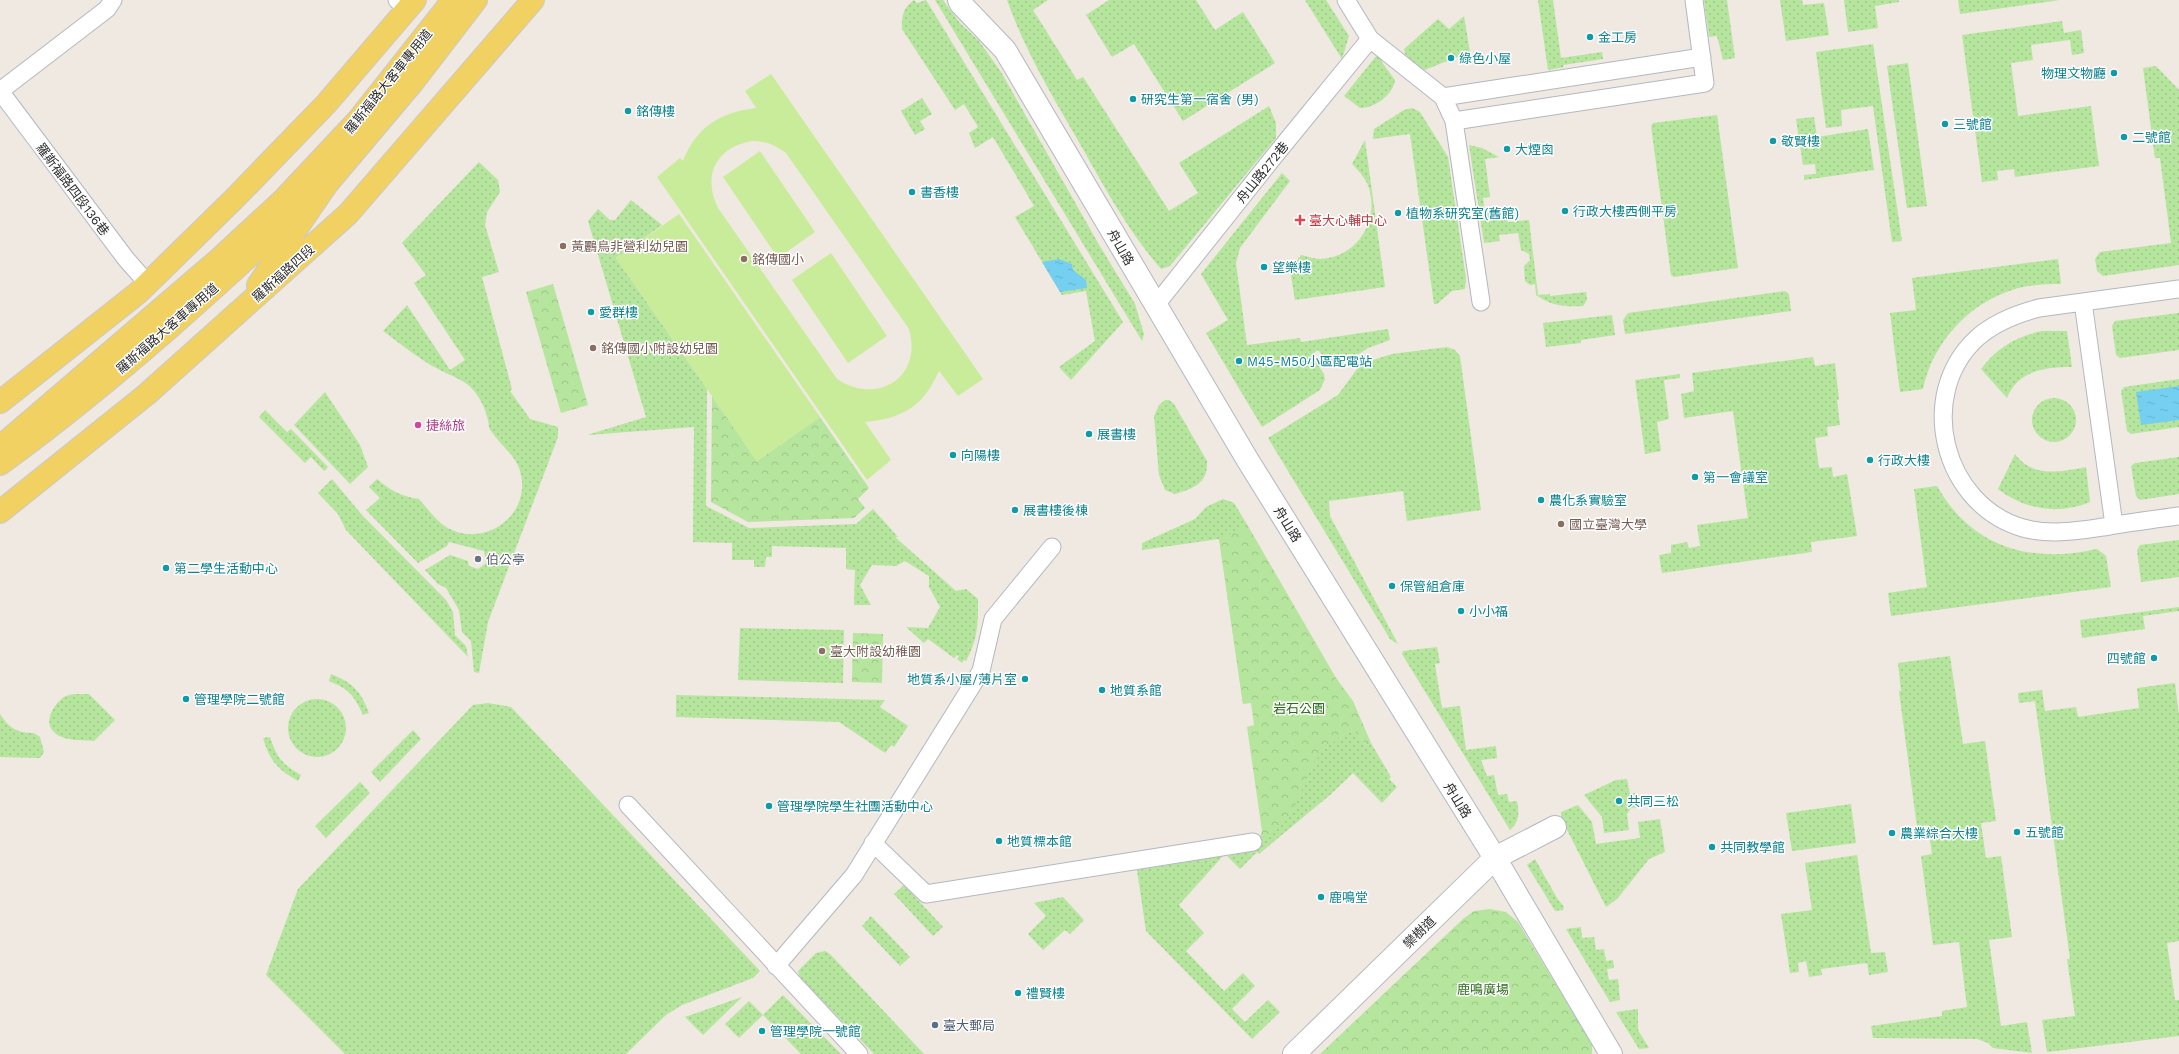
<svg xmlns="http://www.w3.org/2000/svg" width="2179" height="1054" viewBox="0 0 2179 1054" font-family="'Work Sans','Noto Sans TC',sans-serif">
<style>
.grass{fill:url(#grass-dots)}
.forest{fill:url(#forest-crowns)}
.pitch{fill:#c9ec9a;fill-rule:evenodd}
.water{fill:url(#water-ripples)}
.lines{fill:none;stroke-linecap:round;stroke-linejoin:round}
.service-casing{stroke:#b4b7c1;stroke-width:19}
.pedestrian-casing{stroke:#b4b7c1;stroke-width:24}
.primary-casing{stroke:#c9c9c9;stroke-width:24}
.service{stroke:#fff;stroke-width:17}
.pedestrian{stroke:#fff;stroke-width:22}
.primary{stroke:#f2d163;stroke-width:22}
.culture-dot{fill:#0f9aa8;stroke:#fff;stroke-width:1.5}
.health-dot{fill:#e0444e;stroke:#fff;stroke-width:1.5}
.education-dot{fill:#8d6e63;stroke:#fff;stroke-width:1.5}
.hotel-dot{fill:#d1479c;stroke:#fff;stroke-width:1.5}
.worship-dot{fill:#6b7280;stroke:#fff;stroke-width:1.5}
.service-dot{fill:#5c6f8a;stroke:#fff;stroke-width:1.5}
.labels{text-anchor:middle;stroke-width:3;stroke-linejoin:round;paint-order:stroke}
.culture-label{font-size:13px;fill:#0d838f;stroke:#fff;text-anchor:start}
.street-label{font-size:13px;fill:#2e2e2e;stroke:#fff}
.health-label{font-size:13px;fill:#be3a42;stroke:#fff;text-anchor:start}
.education-label{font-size:13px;fill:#785e54;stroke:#fff;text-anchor:start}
.hotel-label{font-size:13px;fill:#b23c85;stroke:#fff;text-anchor:start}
.worship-label{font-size:13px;fill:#5b616d;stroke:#fff;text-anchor:start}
.park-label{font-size:13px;fill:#2c6e1b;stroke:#fff}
.service-label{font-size:13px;fill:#4e5e75;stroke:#fff;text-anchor:start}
</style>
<defs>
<pattern id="grass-dots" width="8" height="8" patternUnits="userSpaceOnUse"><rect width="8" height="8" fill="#b6e59e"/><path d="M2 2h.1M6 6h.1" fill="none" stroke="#9dc588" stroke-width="1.8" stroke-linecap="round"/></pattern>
<pattern id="forest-crowns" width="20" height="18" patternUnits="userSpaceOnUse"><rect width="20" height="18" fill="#b6e59e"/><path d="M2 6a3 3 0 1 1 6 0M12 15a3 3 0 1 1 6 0" fill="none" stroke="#9dc588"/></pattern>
<pattern id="water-ripples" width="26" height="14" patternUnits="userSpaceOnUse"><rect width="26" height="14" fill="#75cff0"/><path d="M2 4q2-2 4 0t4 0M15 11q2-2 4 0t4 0" fill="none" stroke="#66b2ce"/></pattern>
</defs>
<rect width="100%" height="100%" fill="#efe9e1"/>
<path class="grass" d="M 914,0 L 917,3 L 926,0 L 1123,322 L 1071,380 L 1059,367 L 1095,341 L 1086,291 L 1062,295 L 1015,217 L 1034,206 L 993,137 L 975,148 L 969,133 L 978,127 L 964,104 L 955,110 L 902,29 C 902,15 903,8 914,0 Z
M 935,0 L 943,0 L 960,23 L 979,41 L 1001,72 L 1098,243 L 1135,304 L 1144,334 L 1142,341 Z
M 1007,0 L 1048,0 L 1033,10 L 1077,80 L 1083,77 L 1169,211 L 1198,193 L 1179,163 L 1269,106 L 1276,123 L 1276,138 L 1170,266 L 1161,269 C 1128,231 1105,188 1080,144 C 1053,97 1025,51 1007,0 Z
M 1109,0 L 1196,0 L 1215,30 L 1243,12 L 1275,63 L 1183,121 L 1134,44 L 1112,57 L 1086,15 Z
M 1305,0 L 1326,0 L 1349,36 L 1342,59 Z
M 1538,0 L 1553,0 L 1561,58 L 1602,52 L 1603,59 L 1563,65 L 1564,67 L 1548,70 Z
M 1704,0 L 1727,0 L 1735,58 L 1723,60 L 1717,36 L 1709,37 Z
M 1780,0 L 1802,0 L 1803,5 L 1824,3 L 1829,35 L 1786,41 Z
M 1844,0 L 1899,0 L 1899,2 L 1875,6 L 1878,28 L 1848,32 Z
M 1958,0 L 2060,0 L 1960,14 Z
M 1464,16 L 1470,52 L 1422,71 L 1405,54 L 1404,49 L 1438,19 L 1449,29 Z
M 2062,21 L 2064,33 L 2081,30 L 2084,53 L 2072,55 L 2070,40 L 2031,45 L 2033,60 L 2011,63 L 2018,116 L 2091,106 L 2099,166 L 2015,177 L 2014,169 L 1997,171 L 1998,180 L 1982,182 L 1962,35 Z
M 1873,44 L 1902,241 L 1892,242 L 1873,106 L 1841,110 L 1842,126 L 1826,128 L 1816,52 Z
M 1377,55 L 1383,60 L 1381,61 L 1395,80 C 1393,95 1375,108 1360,108 L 1344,96 Z
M 1908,63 L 1927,206 L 1907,208 L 1887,66 Z
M 2156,66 L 2179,90 L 2179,265 L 2103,276 L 2097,271 L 2095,259 L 2100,252 L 2171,243 L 2160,158 L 2155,158 L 2143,68 Z
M 922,98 L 932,114 L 920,121 L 925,129 L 915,135 L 901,111 Z
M 1412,108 L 1420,112 L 1448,157 L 1466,278 L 1465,289 L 1452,291 L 1437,304 L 1434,304 L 1410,134 L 1373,139 L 1374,129 L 1404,110 Z
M 1717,115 L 1738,268 L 1674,277 L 1671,275 L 1651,126 L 1653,123 Z
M 1814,117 L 1817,137 L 1868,129 L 1874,170 L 1804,180 L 1804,175 L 1816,174 L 1815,164 L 1803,165 L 1796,119 Z
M 1365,140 L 1385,287 L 1295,300 L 1290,270 L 1301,255 C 1307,256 1314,259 1320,259 C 1354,258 1378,225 1370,192 C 1368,181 1360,172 1352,164 Z
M 1469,145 L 1482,148 L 1499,157 L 1485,159 L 1490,197 L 1483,198 L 1485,212 L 1506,210 L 1508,222 L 1529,220 L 1538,295 L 1550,294 L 1550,296 L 1586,292 L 1587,300 L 1583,306 C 1565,307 1551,306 1536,295 L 1535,284 L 1530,285 L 1525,281 L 1524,266 L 1530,260 L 1529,254 L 1521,250 L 1518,233 L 1499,235 L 1500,241 L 1484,243 Z
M 479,162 L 498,180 L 500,192 L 487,212 L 485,225 L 499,272 L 482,277 L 512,389 L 510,391 L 530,419 L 558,427 L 558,437 L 488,622 L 479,673 L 474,672 L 471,641 L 462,632 L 459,610 L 446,588 L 438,584 L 425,570 L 450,555 L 468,561 L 469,566 L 478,569 L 486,563 L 484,551 L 449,542 L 447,546 L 418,563 L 366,510 L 380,498 L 369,487 L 377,479 C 390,490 402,497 419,499 C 429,510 438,524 452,530 C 486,545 525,518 522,481 C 520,457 503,449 491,431 C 488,428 489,423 488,420 C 486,410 481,400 475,392 C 466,380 453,377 440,370 C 421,361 400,343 383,331 L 407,305 L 450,370 L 465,360 L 414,283 L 426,275 L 402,243 Z
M 1282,173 L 1290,181 L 1240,248 L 1236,263 L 1247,345 L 1300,338 L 1301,342 L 1388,329 L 1390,340 L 1368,348 L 1342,365 L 1331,365 L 1318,350 L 1311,355 L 1324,374 L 1325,379 L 1320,390 L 1262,427 L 1206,333 L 1228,320 L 1201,274 Z
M 631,200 L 662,225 L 616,258 L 707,389 L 706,506 L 749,528 L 856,524 L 873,509 L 898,537 L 895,537 L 956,591 L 966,589 L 978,599 C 978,625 978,639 966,661 L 964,660 L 962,663 L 957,659 L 959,656 L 957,655 L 954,658 L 928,639 L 924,643 L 906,627 L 928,628 L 940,607 L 929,587 L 929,576 L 905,561 L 896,566 L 872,565 L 860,585 L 871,605 L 854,605 L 855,570 L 846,569 L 846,548 L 772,546 L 772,557 L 766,557 L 765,567 L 754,567 L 754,560 L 732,560 L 732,543 L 693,542 L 694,427 L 587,435 L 646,417 L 588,221 L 598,209 L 610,220 L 615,220 Z
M 2058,259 L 2061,284 C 2044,284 2028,285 2012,290 C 1968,304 1932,344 1923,389 L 1900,392 L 1890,313 L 1916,310 L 1912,278 Z
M 1785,291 L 1789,294 L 1791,311 L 1625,334 L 1623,320 L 1628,313 Z
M 2179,313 L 2179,350 L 2120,358 L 2116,355 L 2112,326 L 2115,321 Z
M 1612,315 L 1615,335 L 1581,340 L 1581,343 L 1546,347 L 1543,323 Z
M 2042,331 L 2067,331 L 2072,367 C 2046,367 2018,370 2007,398 L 1981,369 C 1996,348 2017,336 2042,331 Z
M 1447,347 L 1455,350 L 1460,356 L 1481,510 L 1407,521 L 1403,491 L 1329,501 L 1330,516 L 1398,644 L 1390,639 L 1268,438 L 1338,395 L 1357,369 L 1373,360 L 1392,354 Z
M 1813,357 L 1815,366 L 1835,363 L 1839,400 L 1837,400 L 1840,425 L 1827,427 L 1828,436 L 1815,438 L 1819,468 L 1832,467 L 1833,477 L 1847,474 L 1857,536 L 1811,542 L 1812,552 L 1662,573 L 1659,555 L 1671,553 L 1671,545 L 1687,542 L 1689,548 L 1700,546 L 1697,525 L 1748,518 L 1733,411 L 1684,418 L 1681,394 L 1694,391 L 1692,373 Z
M 1680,374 L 1680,378 L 1664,380 L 1669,419 L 1657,422 L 1661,451 L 1645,454 L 1635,380 Z
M 2179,379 L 2179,427 L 2131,434 L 2127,431 L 2121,391 L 2124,387 Z
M 325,392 L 360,445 L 368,467 L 350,484 L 294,425 Z
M2032 420a22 22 0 1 1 44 0a22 22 0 1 1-44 0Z
M 1165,400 L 1169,400 L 1174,404 L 1207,461 C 1208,484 1194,488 1175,494 L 1165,490 L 1159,475 L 1154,416 L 1159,405 Z
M 265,410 L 287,432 L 291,429 L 328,467 L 324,471 L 311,457 L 305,463 L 259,417 Z
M 2015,454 C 2032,478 2061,472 2086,467 L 2090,502 C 2059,515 2025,510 1998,489 Z
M 2179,457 L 2179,494 L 2140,500 L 2136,496 L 2131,466 L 2135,463 Z
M 332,479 L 362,515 L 446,600 L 453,612 L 455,635 L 466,646 L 468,657 L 346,530 L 338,514 L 318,493 Z
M 1937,486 C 1972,548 2031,564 2097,549 L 2106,556 L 2111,587 L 1891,616 L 1888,593 L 1927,587 L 1914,489 Z
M 1223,499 L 1234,503 L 1248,526 L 1249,695 L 1243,704 L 1219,539 L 1142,550 L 1142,543 L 1195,519 L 1206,507 Z
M 2179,540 L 2179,577 L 2141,582 L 2137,550 L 2140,545 Z
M 2179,607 L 2179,611 L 2143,616 L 2145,629 L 2082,638 L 2080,620 Z
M 740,628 L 844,630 L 843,683 L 738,680 Z
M 1437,647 L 1440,663 L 1435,664 L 1442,708 L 1460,706 L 1466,750 L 1496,746 L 1497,758 L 1481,760 L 1487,776 L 1494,775 L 1498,795 L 1507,794 L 1509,802 L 1517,801 C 1519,813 1520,821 1510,830 L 1402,654 L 1403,651 Z
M 1950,656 L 1963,744 L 1985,741 L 1996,821 L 1981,823 L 1986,858 L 2001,856 L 2012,937 L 1989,940 L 2001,1026 L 2027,1022 L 2032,1053 L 1993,1048 L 1988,1043 L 1977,1039 L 1873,1038 L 1871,1026 L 1942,1016 L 1942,1011 L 1967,1007 L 1959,942 L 1933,945 L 1921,856 L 1932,854 L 1928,825 L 1917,827 L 1899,691 L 1901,691 L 1898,663 Z
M 331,674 C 353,683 361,691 369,713 L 363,715 C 354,695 349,689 329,681 Z
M 2175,683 L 2179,716 L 2179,941 L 2167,943 L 2175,1000 L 2179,1000 L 2179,1036 L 2047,1052 L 2042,1020 L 2075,1016 L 2067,959 L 2070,959 L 2035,701 L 2019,703 L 2018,693 L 2042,690 L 2045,711 L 2076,707 L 2078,717 L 2139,708 L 2137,688 Z
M 89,694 L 115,720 L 94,741 C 83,740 63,741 55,733 C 42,722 54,704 64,697 C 70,693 82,694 89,694 Z
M 676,695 L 885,700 L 880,707 L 908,726 L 894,747 L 891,745 L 885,753 L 839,722 L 676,717 Z
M288 728a29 29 0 1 1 58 0a29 29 0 1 1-58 0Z
M 488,703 L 511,707 L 760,971 L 753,978 L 682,1005 L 666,1015 L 626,1054 L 345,1054 L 266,975 L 298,889 L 473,705 Z
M 0,714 C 9,728 17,733 34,733 L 40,737 L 44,752 L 40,758 L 0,757 Z
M 413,730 L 421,739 L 380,782 L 371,772 Z
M 1354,731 L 1367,745 L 1371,743 L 1391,777 L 1389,779 L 1397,787 L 1382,803 L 1353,773 L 1330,795 L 1259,854 L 1257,852 L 1240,869 L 1227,856 L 1249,852 L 1256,849 L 1316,758 L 1330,744 L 1347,732 Z
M 270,737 C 277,758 282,764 301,775 L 298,781 C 277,769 270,761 263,738 Z
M 1627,779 L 1630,794 L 1636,793 L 1638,807 L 1631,808 L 1627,814 L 1629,830 L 1604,833 L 1602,817 L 1584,795 L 1616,780 Z
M 360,782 L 370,793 L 326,838 L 315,826 Z
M 1851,804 L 1856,843 L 1792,851 L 1786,813 Z
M 1578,805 L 1592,822 L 1596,844 L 1640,838 L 1638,822 L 1660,819 L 1665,852 L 1649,859 L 1617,899 L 1606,907 L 1561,818 L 1561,812 Z
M 1857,855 L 1871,953 L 1885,952 L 1888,972 L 1869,975 L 1867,963 L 1821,969 L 1822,975 L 1809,977 L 1806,961 L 1798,963 L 1799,972 L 1790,973 L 1781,914 L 1812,910 L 1805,863 Z
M 1223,856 L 1179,905 L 1204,933 L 1186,951 L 1224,991 L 1243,973 L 1255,986 L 1232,1009 L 1245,1022 L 1268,1000 L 1280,1012 L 1252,1039 L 1146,931 L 1137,870 Z
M 1535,859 L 1557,898 L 1564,907 L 1563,910 L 1555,911 L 1527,865 Z
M 904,885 L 943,927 L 933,936 L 894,894 Z
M 1063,897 L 1084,920 L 1070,934 L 1065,930 L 1043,950 L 1028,934 L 1046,916 L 1034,903 Z
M 871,916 L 910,957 L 900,966 L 862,926 Z
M 1581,927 L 1582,938 L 1594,937 L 1596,950 L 1604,949 L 1606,961 L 1613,960 L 1614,968 L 1607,969 L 1609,980 L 1618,979 L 1620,1000 L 1610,1002 L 1566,929 Z
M 825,951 L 830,954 L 924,1054 L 874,1054 L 800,978 L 798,971 L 816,953 Z
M 783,995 L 841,1054 L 801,1054 L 763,1015 L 739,1038 L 725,1024 L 749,1001 L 763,1015 Z
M 742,997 L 703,1035 L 685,1017 Z
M 1638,1009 L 1638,1030 L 1649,1048 L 1639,1049 L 1616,1012 Z"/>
<path class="forest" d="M 553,284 L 588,405 L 561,413 L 526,292 Z
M 712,396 L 757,461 L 820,417 L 869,488 L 858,499 L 865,508 L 854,518 L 748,522 L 711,502 Z
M 1248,526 L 1336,678 L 1353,701 L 1371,743 L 1367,745 L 1354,731 C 1346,733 1341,736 1335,741 C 1308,759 1306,788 1291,813 C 1285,825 1266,839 1256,849 L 1262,831 L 1247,727 L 1254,725 L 1251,703 L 1243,704 L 1219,538 Z
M 853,633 L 883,634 L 882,683 L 852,682 Z
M 1490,909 L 1506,912 L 1518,922 L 1592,1044 L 1592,1054 L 1320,1054 L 1463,919 L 1474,911 Z"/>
<path class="pitch" d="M 771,74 L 983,379 L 958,396 L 939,371 C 923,407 903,418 865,422 L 891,460 L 867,480 L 657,177 L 680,158 L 683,161 C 696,127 721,112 756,108 L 745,91 ZM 752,141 C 766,141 775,145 786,153 L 909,329 C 923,377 878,406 837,379 L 718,208 C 702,176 716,147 752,141 Z
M 760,151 L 815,232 L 778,258 L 723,177 Z
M 679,214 L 820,417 L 757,461 L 616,258 Z
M 831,253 L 887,336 L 848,363 L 792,280 Z"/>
<path class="water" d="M 1059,259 L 1072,264 L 1073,270 L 1086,280 L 1087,288 L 1060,292 L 1042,262 Z
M 2179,386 L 2179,420 L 2141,425 L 2136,392 Z"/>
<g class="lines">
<g class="service-casing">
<path id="service" d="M 397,0 L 407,9
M 1346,0 L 1370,39 L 1443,97 L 1454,121 L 1481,302
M 0,91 L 126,259 L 148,284
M 0,91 L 107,9 L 113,0
M 1443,97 L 1702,57
M 1454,121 L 1705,83 L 1694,0
M 2179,289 L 2039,308 C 2016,314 1995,322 1977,338 C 1915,395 1943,505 2023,528 C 2052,536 2081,530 2110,526 C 2133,522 2156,519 2179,516
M 2083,302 L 2114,525
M 1155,306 L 1276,154 L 1370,39
M 628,805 L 859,1054
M 873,843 L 926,894 L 1253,842
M 776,966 L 854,875 L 981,671 L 993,619 L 1052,547"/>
</g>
<g class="pedestrian-casing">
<path id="pedestrian" d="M 959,0 L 961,4 L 1005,50 L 1247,459 L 1495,858 L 1611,1054
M 1294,1054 L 1495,858 L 1555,827"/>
</g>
<g class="primary-casing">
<path id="primary" d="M 258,285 L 327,184 L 413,82 L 476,0
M 0,402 L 139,292 L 235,198 L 326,104 L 415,0
M 0,447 L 218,260 L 284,199 L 359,119 L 453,0
M 0,464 C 117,379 222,282 327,184
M 0,512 L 147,394 L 348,214 L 533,0"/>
</g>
<use href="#service" class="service"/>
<use href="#pedestrian" class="pedestrian"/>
<use href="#primary" class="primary"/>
</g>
<g class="culture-dot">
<circle cx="1590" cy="37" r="4"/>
<circle cx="1451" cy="58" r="4"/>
<circle cx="2114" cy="73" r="4"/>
<circle cx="1133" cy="99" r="4"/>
<circle cx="628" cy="111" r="4"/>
<circle cx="1945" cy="124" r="4"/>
<circle cx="2124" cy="137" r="4"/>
<circle cx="1773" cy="141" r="4"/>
<circle cx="1507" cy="149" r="4"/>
<circle cx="912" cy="192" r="4"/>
<circle cx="1565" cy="211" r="4"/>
<circle cx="1398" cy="213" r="4"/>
<circle cx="1264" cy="267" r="4"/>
<circle cx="591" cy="312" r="4"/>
<circle cx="1239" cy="361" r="4"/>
<circle cx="1089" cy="434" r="4"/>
<circle cx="953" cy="455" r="4"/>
<circle cx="1870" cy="460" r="4"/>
<circle cx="1695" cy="477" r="4"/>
<circle cx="1541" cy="500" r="4"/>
<circle cx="1015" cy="510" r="4"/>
<circle cx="166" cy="568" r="4"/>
<circle cx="1392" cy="586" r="4"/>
<circle cx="1461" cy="611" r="4"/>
<circle cx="2154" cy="658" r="4"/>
<circle cx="1025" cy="679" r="4"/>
<circle cx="1102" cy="690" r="4"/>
<circle cx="186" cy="699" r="4"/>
<circle cx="1619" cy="801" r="4"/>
<circle cx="769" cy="806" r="4"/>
<circle cx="2017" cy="832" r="4"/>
<circle cx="1892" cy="833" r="4"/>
<circle cx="999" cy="841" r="4"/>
<circle cx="1712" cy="847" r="4"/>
<circle cx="1321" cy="897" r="4"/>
<circle cx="1018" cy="993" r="4"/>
<circle cx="762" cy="1031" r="4"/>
</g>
<path class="health-dot" d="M1298 214h4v4h4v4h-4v4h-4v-4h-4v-4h4z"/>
<g class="education-dot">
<circle cx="563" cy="246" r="4"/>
<circle cx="744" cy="259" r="4"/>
<circle cx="593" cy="348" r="4"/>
<circle cx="1561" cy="524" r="4"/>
<circle cx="822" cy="651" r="4"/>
</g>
<circle class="hotel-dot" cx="418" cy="425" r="4"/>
<circle class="worship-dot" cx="478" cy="559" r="4"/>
<circle class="service-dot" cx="935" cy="1025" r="4"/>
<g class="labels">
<g class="culture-label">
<text x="1598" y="42">金工房</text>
<text x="1459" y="63">綠色小屋</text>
<text x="2106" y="78" text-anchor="end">物理文物廳</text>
<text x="1141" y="104">研究生第一宿舍 (男)</text>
<text x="636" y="116">銘傳樓</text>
<text x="1953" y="129">三號館</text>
<text x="2132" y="142">二號館</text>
<text x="1781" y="146">敬賢樓</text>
<text x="1515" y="154">大煙囪</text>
<text x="920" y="197">書香樓</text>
<text x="1573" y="216">行政大樓西側平房</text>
<text x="1406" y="218">植物系研究室(舊館)</text>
<text x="1272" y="272">望樂樓</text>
<text x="599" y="317">愛群樓</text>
<text x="1247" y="366">M45-M50小區配電站</text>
<text x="1097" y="439">展書樓</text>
<text x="961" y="460">向陽樓</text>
<text x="1878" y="465">行政大樓</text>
<text x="1703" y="482">第一會議室</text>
<text x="1549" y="505">農化系實驗室</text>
<text x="1023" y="515">展書樓後棟</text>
<text x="174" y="573">第二學生活動中心</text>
<text x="1400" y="591">保管組倉庫</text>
<text x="1469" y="616">小小福</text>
<text x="2146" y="663" text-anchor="end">四號館</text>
<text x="1017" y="684" text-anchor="end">地質系小屋/薄片室</text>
<text x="1110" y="695">地質系館</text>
<text x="194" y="704">管理學院二號館</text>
<text x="1627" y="806">共同三松</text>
<text x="777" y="811">管理學院學生社團活動中心</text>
<text x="2025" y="837">五號館</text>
<text x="1900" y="838">農業綜合大樓</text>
<text x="1007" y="846">地質標本館</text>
<text x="1720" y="852">共同教學館</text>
<text x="1329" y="902">鹿鳴堂</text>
<text x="1026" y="998">禮賢樓</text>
<text x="770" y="1036">管理學院一號館</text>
</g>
<g class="street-label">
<text transform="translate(388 81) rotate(-51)" y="5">羅斯福路大客車專用道</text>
<text transform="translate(1262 172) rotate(-51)" y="5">舟山路272巷</text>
<text transform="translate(73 189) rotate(53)" y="5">羅斯福路四段136巷</text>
<text transform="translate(1121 247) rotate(60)" y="5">舟山路</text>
<text transform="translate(283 273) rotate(-42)" y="5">羅斯福路四段</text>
<text transform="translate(167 328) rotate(-41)" y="5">羅斯福路大客車專用道</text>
<text transform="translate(1288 524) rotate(58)" y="5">舟山路</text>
<text transform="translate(1458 800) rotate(58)" y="5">舟山路</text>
<text transform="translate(1419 932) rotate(-44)" y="5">欒樹道</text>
</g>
<g class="health-label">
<text x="1309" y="225">臺大心輔中心</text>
</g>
<g class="education-label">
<text x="571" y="251">黃鸝鳥非營利幼兒園</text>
<text x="752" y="264">銘傳國小</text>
<text x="601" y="353">銘傳國小附設幼兒園</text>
<text x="1569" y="529">國立臺灣大學</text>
<text x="830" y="656">臺大附設幼稚園</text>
</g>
<g class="hotel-label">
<text x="426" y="430">捷絲旅</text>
</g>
<g class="worship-label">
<text x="486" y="564">伯公亭</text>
</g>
<g class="park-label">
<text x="1299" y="713">岩石公園</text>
<text x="1483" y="994">鹿鳴廣場</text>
</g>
<g class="service-label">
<text x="943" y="1030">臺大郵局</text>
</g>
</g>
</svg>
